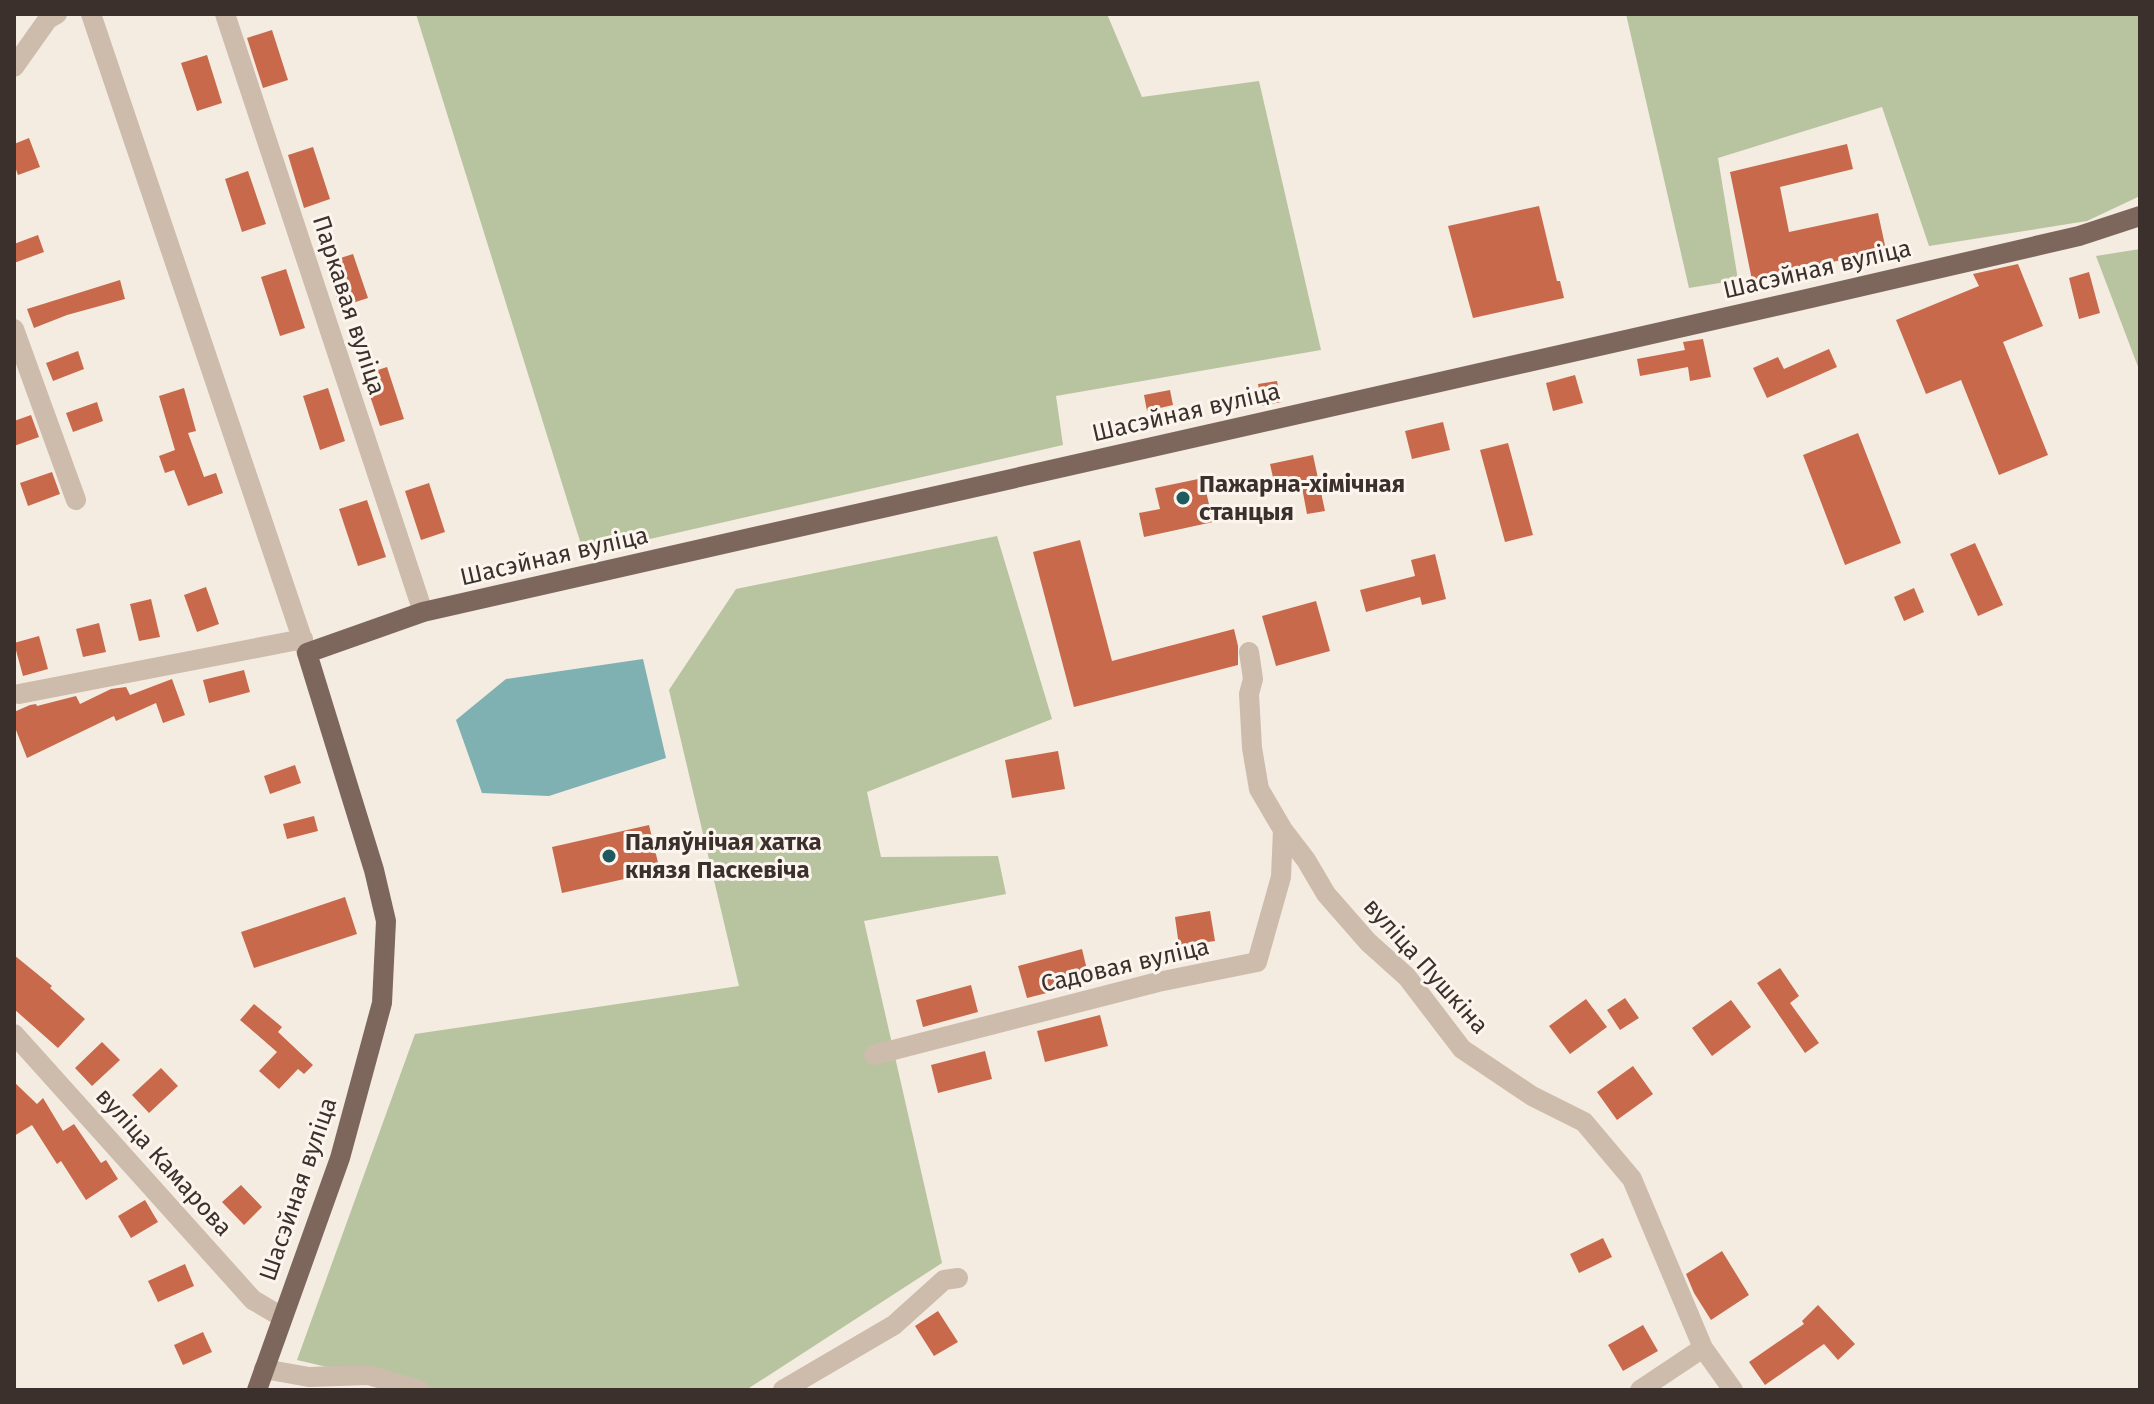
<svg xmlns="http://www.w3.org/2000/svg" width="2154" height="1404" viewBox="0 0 2154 1404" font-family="'Fira Sans',sans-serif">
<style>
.green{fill:#b8c4a0}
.water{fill:#7fb0b2}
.building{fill:#c8694b}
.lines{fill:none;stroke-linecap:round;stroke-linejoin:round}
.minor{stroke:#cdbbac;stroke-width:20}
.major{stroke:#7d675c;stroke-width:20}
.poi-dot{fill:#1f5a5e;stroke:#fbf5ee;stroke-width:3}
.labels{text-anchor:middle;stroke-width:6;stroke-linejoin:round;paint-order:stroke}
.street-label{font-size:24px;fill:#3b302b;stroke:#fbf5ee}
.poi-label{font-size:24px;font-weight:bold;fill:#3b302b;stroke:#fbf5ee;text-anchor:start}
</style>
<rect width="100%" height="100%" fill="#f4ebe1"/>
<path class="green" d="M 416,14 L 1107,14 L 1142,97 L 1259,81 L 1321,350 L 1056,396 L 1063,445 L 584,554 Z
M 1626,14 L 2140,14 L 2140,196 L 2087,221 L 1929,246 L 1882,107 L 1718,158 L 1738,280 L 1689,288 Z
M 2140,249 L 2140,372 L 2096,256 Z
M 997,536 L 1052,719 L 867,792 L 881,857 L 998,856 L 1006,894 L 864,921 L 942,1263 L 746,1390 L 425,1390 L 297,1360 L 415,1034 L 739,986 L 669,690 L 736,589 Z"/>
<path class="water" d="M 643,659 L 666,758 L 549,796 L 482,793 L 456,720 L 506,679 Z"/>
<path class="building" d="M 272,30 L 288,80 L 263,88 L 247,38 Z
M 207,55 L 222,103 L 197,111 L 181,63 Z
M 29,138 L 40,167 L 18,175 L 14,164 L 14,144 Z
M 1847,144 L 1853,169 L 1780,187 L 1789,232 L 1878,213 L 1886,250 L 1752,280 L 1730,172 Z
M 313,147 L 330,199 L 304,208 L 288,155 Z
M 248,171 L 266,224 L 242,232 L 225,179 Z
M 1539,206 L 1557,281 L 1560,281 L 1564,298 L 1473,318 L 1448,226 Z
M 38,235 L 44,252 L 14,263 L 14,244 Z
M 353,254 L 368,298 L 340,307 L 325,263 Z
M 2018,264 L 2043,326 L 2003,342 L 2048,455 L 1999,475 L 1961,380 L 1926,394 L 1896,320 L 1979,286 L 1973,274 Z
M 286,269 L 305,328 L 280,336 L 261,277 Z
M 2089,272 L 2100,313 L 2079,319 L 2069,278 Z
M 120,280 L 125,299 L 67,315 L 34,328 L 27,309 Z
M 1703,339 L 1711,377 L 1690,381 L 1688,367 L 1640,376 L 1637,359 L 1685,350 L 1683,342 Z
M 1829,349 L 1837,367 L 1767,398 L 1753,368 L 1778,357 L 1784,369 Z
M 78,351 L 84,369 L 53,381 L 46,363 Z
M 387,367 L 404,419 L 380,426 L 363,375 Z
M 1575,375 L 1583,403 L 1553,411 L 1546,383 Z
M 1277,381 L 1281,402 L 1262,406 L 1258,384 Z
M 184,388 L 196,431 L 188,433 L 204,477 L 216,473 L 223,493 L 188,506 L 174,470 L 165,473 L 159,456 L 175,450 L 159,396 Z
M 328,388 L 345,441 L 320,450 L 303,396 Z
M 1170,390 L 1173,405 L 1147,411 L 1144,395 Z
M 97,402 L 103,421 L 73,432 L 66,413 Z
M 31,415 L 39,437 L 14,446 L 14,421 Z
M 1443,422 L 1450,450 L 1412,459 L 1405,431 Z
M 1858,433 L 1901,543 L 1845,565 L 1803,455 Z
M 1508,443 L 1533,535 L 1505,542 L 1480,450 Z
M 1313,455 L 1325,511 L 1307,514 L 1300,477 L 1274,482 L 1270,464 Z
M 52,472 L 60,494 L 28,506 L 20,483 Z
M 1203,478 L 1213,522 L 1144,537 L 1139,513 L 1160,509 L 1155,488 Z
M 429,483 L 445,532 L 421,540 L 405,491 Z
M 367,500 L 386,557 L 358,566 L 339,509 Z
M 1080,540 L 1112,661 L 1234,629 L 1238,646 L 1238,665 L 1074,707 L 1033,552 Z
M 1975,543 L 2003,605 L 1978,616 L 1950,554 Z
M 1435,554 L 1446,599 L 1422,605 L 1420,597 L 1366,612 L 1360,590 L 1415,576 L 1411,560 Z
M 206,587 L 219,624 L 197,632 L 184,595 Z
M 1914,588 L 1924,612 L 1904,621 L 1894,597 Z
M 151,599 L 160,637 L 139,641 L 130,604 Z
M 1316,601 L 1330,651 L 1276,666 L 1262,616 Z
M 99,623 L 106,652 L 83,657 L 76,629 Z
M 39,636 L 48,669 L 23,676 L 14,643 Z
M 244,670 L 250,692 L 209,703 L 203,680 Z
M 172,679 L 185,715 L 163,723 L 156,703 L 116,721 L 114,716 L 27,758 L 14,725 L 14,712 L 30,705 L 36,704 L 37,706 L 76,696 L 80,704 L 111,689 L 126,687 L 130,695 Z
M 1058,751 L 1065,789 L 1012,798 L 1005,760 Z
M 295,765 L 301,783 L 270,794 L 264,776 Z
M 314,816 L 318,831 L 287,839 L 283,824 Z
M 649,825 L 660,871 L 562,893 L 552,847 Z
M 345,897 L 357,934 L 254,968 L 241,932 Z
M 1210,911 L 1215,941 L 1179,946 L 1175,917 Z
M 1082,949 L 1090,982 L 1027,998 L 1018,966 Z
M 14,955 L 52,986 L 50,988 L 85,1019 L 58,1048 L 14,1009 Z
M 1780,968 L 1799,996 L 1790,1003 L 1819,1043 L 1805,1053 L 1757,983 Z
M 971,985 L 978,1012 L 923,1027 L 916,1000 Z
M 1625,998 L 1639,1018 L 1620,1030 L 1607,1010 Z
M 1586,999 L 1607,1027 L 1570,1054 L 1549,1026 Z
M 1731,1000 L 1751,1027 L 1712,1056 L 1692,1028 Z
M 254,1004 L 282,1027 L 278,1032 L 313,1065 L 304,1074 L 298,1069 L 279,1089 L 259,1071 L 277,1052 L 240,1020 Z
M 1100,1015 L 1108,1046 L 1045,1062 L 1037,1031 Z
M 102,1042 L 120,1060 L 92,1086 L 75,1068 Z
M 985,1051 L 992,1079 L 938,1093 L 931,1065 Z
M 1633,1066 L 1653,1094 L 1617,1120 L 1597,1092 Z
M 161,1068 L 178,1086 L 149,1113 L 132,1095 Z
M 14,1082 L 37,1104 L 43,1098 L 63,1131 L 74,1124 L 101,1163 L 106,1160 L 118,1179 L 86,1200 L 61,1161 L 57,1164 L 32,1125 L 14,1136 Z
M 241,1185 L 262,1207 L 244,1225 L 222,1202 Z
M 145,1200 L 158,1222 L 131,1238 L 118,1216 Z
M 1603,1238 L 1612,1257 L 1579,1273 L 1570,1254 Z
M 1722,1251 L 1749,1295 L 1711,1320 L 1694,1293 L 1686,1274 Z
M 185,1264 L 194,1286 L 158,1302 L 148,1281 Z
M 1818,1305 L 1855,1344 L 1838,1360 L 1824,1344 L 1765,1385 L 1749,1362 L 1804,1324 L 1802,1321 Z
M 938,1311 L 958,1342 L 934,1356 L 915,1326 Z
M 1643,1325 L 1658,1351 L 1623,1371 L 1608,1345 Z
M 203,1332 L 212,1352 L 183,1365 L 174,1345 Z"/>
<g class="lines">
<path class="minor" d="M 91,14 L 307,653
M 225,14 L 423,612
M 14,67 L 48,19 L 57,14
M 14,329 L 76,500
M 1249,652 L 1253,679 L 1249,694 L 1252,748 L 1259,789 L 1283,830 L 1306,860 L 1326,894 L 1368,942 L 1407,977 L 1462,1049 L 1532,1096 L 1584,1122 L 1632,1179 L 1703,1348
M 19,694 L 303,639
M 14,1034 L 253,1300 L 282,1317
M 874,1055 L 1158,982 L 1257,962 L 1281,877 L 1283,830
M 264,1369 L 309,1377 L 368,1375 L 420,1390
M 783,1390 L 894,1325 L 944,1280 L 958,1278
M 1640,1390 L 1703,1348 L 1733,1390"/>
<path class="major" d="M 257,1390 L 340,1158 L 382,1003 L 386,921 L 374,870 L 307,653 L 423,612 L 1811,298 L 2079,236 L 2140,216"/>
</g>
<g class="poi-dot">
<circle cx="1183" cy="498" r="8"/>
<circle cx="609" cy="856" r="8"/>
</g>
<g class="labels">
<g class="street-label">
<text transform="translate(1817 269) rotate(-13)" y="8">Шасэйная вуліца</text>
<text transform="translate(349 305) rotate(72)" y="8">Паркавая вуліца</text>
<text transform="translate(1186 412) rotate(-13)" y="8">Шасэйная вуліца</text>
<text transform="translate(554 556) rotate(-13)" y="8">Шасэйная вуліца</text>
<text transform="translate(1125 965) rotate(-13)" y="8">Садовая вуліца</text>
<text transform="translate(1426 966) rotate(48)" y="8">вуліца Пушкіна</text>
<text transform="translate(164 1162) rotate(48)" y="8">вуліца Камарова</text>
<text transform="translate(298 1189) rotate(-71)" y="8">Шасэйная вуліца</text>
</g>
<g class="poi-label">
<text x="1199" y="492">Пажарна-хімічная<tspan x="1199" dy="28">станцыя</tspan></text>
<text x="625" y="850">Паляўнічая хатка<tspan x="625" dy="28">князя Паскевіча</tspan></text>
</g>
</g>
<rect width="2154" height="1404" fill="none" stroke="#3b302b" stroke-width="32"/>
</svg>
